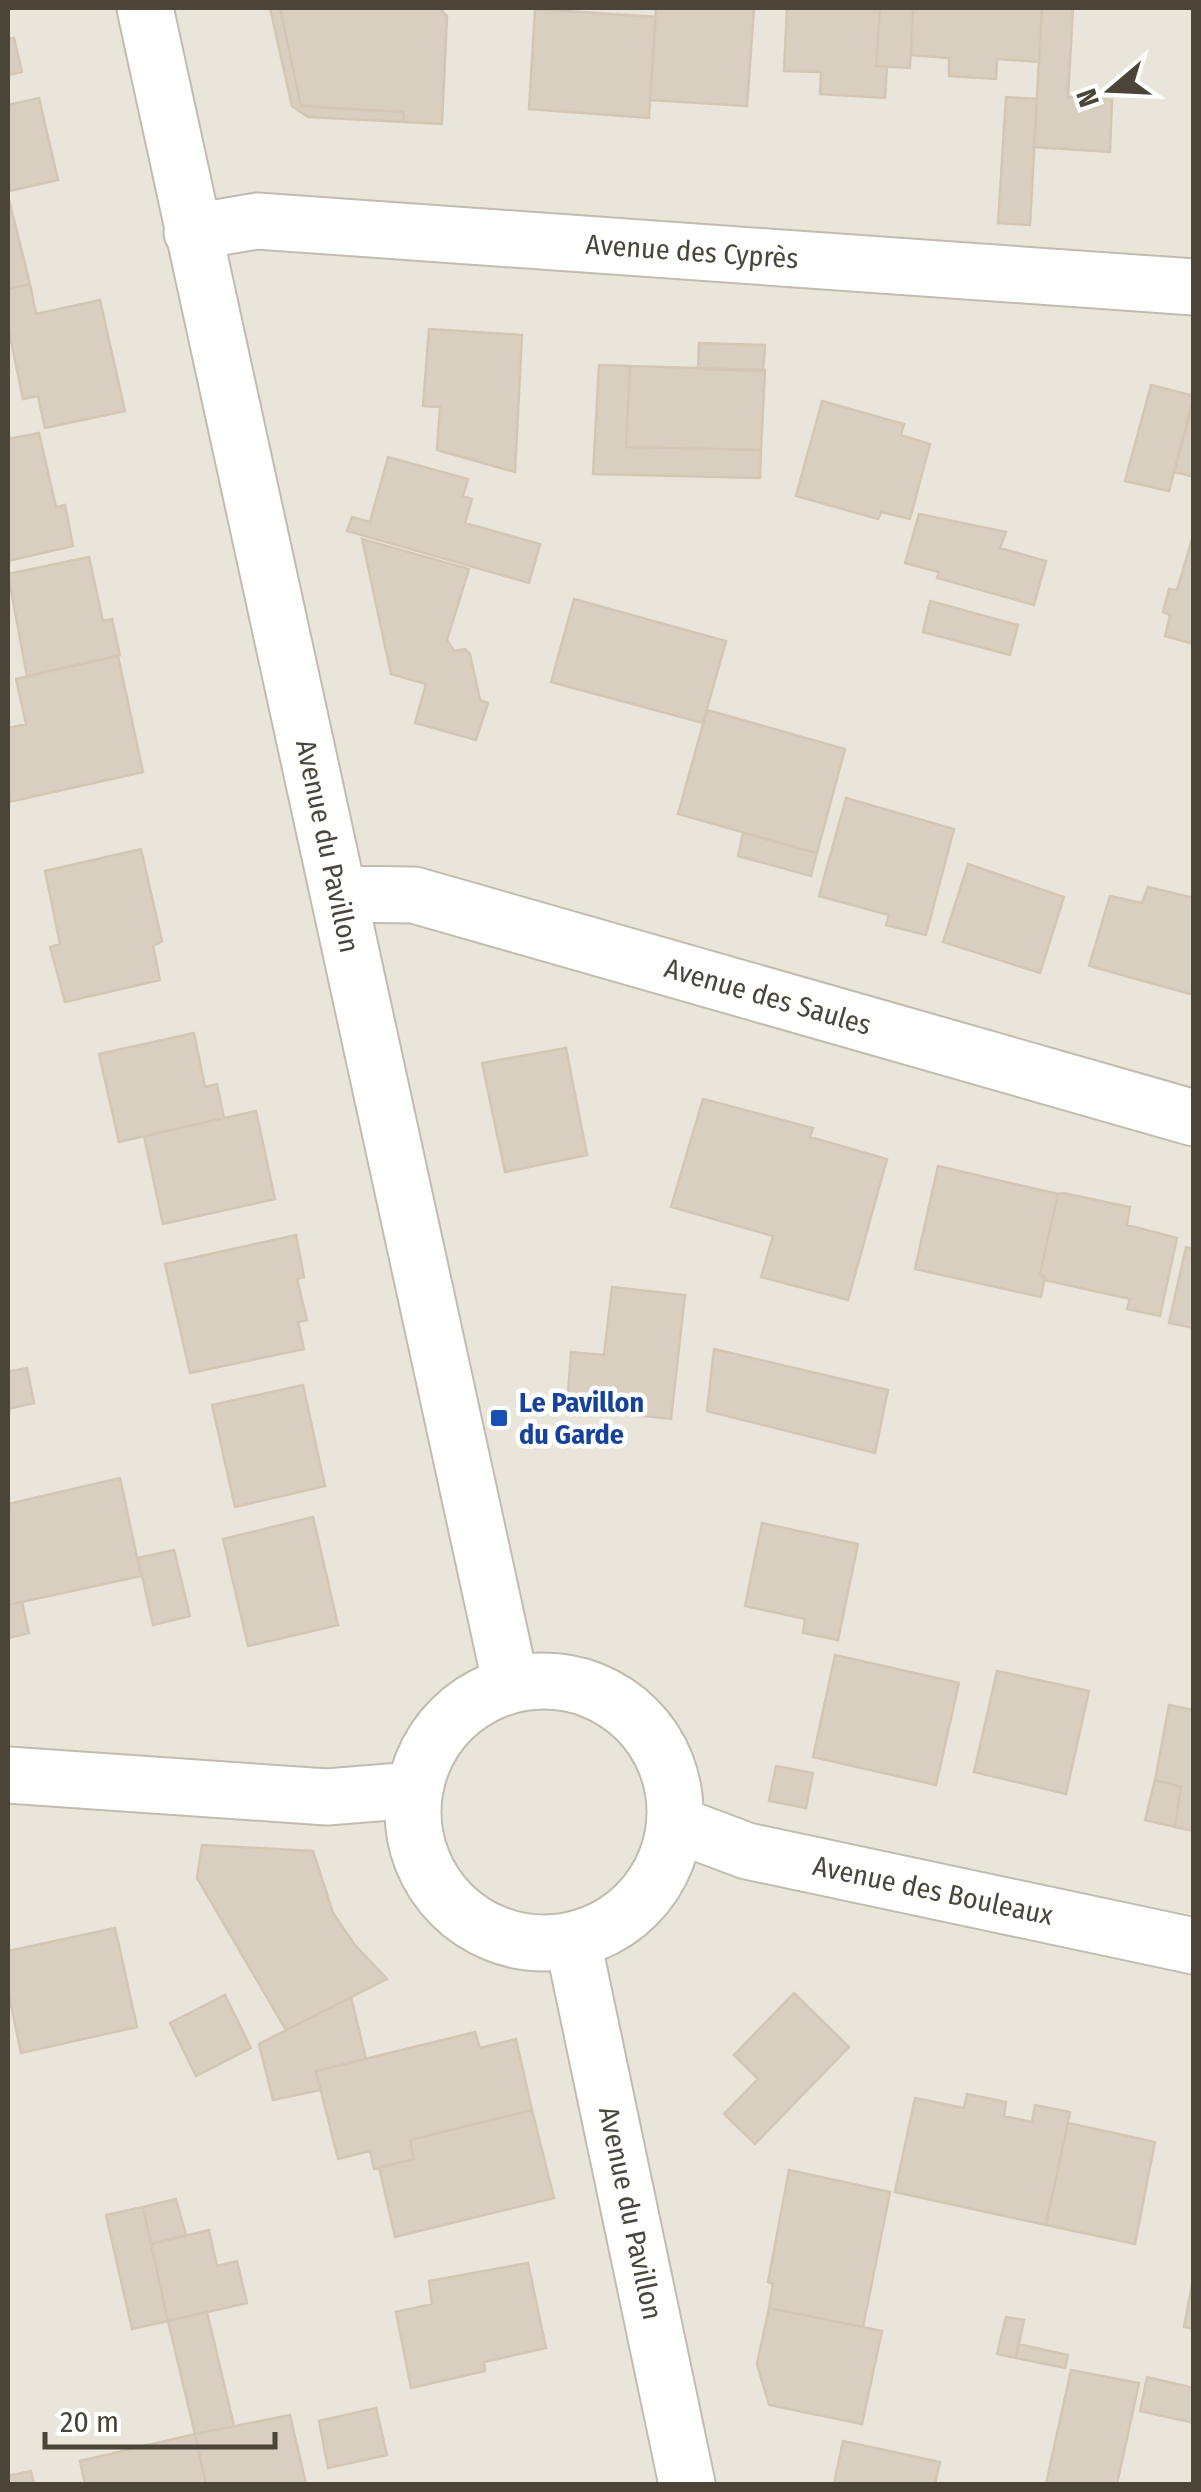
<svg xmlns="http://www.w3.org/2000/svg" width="1201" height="2492" viewBox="0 0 1201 2492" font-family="'Fira Sans Condensed',sans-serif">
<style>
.residential{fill:#eae5da}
.building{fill:#d8cfc1;stroke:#d3c7b4;stroke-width:2.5}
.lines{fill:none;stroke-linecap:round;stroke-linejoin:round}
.street-casing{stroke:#c2bbae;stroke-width:59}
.street{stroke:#fff;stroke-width:55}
.transit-dot{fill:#1a4fb4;stroke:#fff;stroke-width:4}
.labels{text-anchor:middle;stroke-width:9;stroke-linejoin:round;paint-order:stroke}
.street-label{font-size:28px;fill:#4b4439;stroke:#fff}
.transit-label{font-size:28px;font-weight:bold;fill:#164399;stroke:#fff;text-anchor:start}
</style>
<rect width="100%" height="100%" fill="#f6f3ec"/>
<path class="residential" d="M 8,8 L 1193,8 L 1193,2484 L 8,2484 Z"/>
<path class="building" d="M 270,8 L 280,8 L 301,106 L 403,112 L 404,122 L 308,117 L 292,106 Z
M 280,8 L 439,8 L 447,16 L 442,124 L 404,122 L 403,112 L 301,106 Z
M 656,8 L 754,8 L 747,106 L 650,100 Z
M 787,8 L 880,8 L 876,66 L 887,66 L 885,98 L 820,94 L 821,72 L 784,71 Z
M 880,8 L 913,8 L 910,68 L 876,66 Z
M 913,8 L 1042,8 L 1039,62 L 997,59 L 996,79 L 949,76 L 949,58 L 911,55 Z
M 1042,8 L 1073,8 L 1068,97 L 1112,100 L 1110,152 L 1034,147 Z
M 535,9 L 656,17 L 649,118 L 529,109 Z
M 14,38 L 22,72 L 8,75 L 8,39 Z
M 1006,97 L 1037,99 L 1030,225 L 998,223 Z
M 39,98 L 58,180 L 9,191 L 8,196 L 8,105 Z
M 8,196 L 30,284 L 8,289 Z
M 30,284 L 36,314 L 100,300 L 125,411 L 45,428 L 38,396 L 23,399 L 8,326 L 8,289 Z
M 429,329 L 522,335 L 515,472 L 437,450 L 440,407 L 423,406 Z
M 699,343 L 765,345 L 763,371 L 698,369 Z
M 599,365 L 630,366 L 626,447 L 761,450 L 760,478 L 593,474 Z
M 630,366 L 765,370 L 761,450 L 626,447 Z
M 1151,385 L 1194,396 L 1169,491 L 1125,481 Z
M 1194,400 L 1194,477 L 1174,472 Z
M 822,401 L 904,424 L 901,435 L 930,444 L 910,519 L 881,512 L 878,519 L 796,496 Z
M 39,433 L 56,507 L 65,505 L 73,546 L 8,561 L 8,439 Z
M 388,457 L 468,479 L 463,496 L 472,499 L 465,523 L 540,544 L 529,583 L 347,531 L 352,517 L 370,522 Z
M 919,514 L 1006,532 L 1000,548 L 1046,561 L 1034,605 L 937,578 L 939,572 L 905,563 Z
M 1194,532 L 1194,644 L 1165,636 L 1170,615 L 1163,612 L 1169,589 L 1177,590 Z
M 362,539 L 469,569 L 447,640 L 454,651 L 465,649 L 470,654 L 480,700 L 488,703 L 476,740 L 415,723 L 426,684 L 391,674 Z
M 89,557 L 103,621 L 112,619 L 120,655 L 27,676 L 8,574 Z
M 574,599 L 726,641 L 703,723 L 551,682 Z
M 930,601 L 1018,625 L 1010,655 L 923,632 Z
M 118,656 L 143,772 L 9,802 L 8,728 L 26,724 L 16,679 Z
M 707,710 L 845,749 L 817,853 L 678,814 Z
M 846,798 L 954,829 L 926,935 L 886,925 L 889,915 L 819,896 Z
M 743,833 L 817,853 L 811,876 L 738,856 Z
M 141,849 L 162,941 L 153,946 L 160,980 L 65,1002 L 50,947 L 60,944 L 45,871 Z
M 968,864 L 1064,897 L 1040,973 L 943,942 Z
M 1148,887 L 1194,898 L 1194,995 L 1089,966 L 1110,896 L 1142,903 Z
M 194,1033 L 205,1087 L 217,1084 L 224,1118 L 119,1142 L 99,1054 Z
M 566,1048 L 587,1155 L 505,1172 L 482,1063 Z
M 703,1099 L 813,1128 L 810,1137 L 887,1159 L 848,1300 L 761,1277 L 773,1236 L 671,1207 Z
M 256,1111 L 275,1199 L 163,1224 L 144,1136 Z
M 938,1166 L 1058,1194 L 1040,1274 L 1045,1277 L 1041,1297 L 915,1269 Z
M 1063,1193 L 1130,1207 L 1127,1225 L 1177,1238 L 1160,1316 L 1127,1309 L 1130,1299 L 1045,1280 L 1040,1274 L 1058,1194 Z
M 296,1235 L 304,1277 L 297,1279 L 307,1320 L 298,1322 L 304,1349 L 190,1373 L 165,1264 Z
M 1186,1247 L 1194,1249 L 1194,1328 L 1169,1323 Z
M 612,1287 L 685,1295 L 671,1419 L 567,1408 L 571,1352 L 604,1355 Z
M 714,1349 L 888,1390 L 875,1453 L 707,1411 Z
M 27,1368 L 34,1403 L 8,1409 L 8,1372 Z
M 303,1385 L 325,1486 L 235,1507 L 212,1405 Z
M 120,1478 L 141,1576 L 8,1605 L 8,1504 Z
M 313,1517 L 338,1625 L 248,1646 L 223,1539 Z
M 762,1523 L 858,1544 L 838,1640 L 803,1633 L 805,1619 L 745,1606 Z
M 174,1550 L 190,1616 L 153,1625 L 138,1558 Z
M 22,1602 L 29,1633 L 9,1638 L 8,1605 Z
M 835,1655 L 959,1683 L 936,1785 L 813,1757 Z
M 997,1671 L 1089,1691 L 1066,1794 L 974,1772 Z
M 1169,1705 L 1194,1710 L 1194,1831 L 1175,1827 L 1181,1787 L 1155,1780 Z
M 776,1766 L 813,1773 L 806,1808 L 769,1801 Z
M 1155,1780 L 1181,1787 L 1175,1827 L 1145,1820 Z
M 202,1845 L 313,1851 L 333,1913 L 355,1945 L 387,1979 L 286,2030 L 197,1878 Z
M 115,1928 L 137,2027 L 21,2053 L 8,1990 L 8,1951 Z
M 794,1993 L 849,2047 L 755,2144 L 724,2114 L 758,2079 L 734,2055 Z
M 225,1995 L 251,2048 L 196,2076 L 170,2023 Z
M 351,1997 L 366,2059 L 316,2071 L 320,2090 L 273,2100 L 259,2044 Z
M 475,2032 L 480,2048 L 516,2039 L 532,2110 L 410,2140 L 414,2159 L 374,2169 L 370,2151 L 338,2159 L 316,2071 Z
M 967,2094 L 1006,2102 L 1004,2116 L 1032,2122 L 1035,2105 L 1070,2112 L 1046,2225 L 895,2192 L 915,2098 L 964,2108 Z
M 532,2110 L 554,2198 L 395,2237 L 379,2167 L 414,2159 L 410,2140 Z
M 1068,2123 L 1155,2142 L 1135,2244 L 1046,2225 Z
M 789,2170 L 890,2192 L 863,2327 L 769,2308 L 773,2284 L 768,2282 Z
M 176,2199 L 186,2235 L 151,2244 L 143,2207 Z
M 143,2207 L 168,2321 L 132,2329 L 106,2215 Z
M 209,2230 L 217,2266 L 237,2261 L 247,2303 L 168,2321 L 151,2244 Z
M 528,2263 L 546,2348 L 484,2362 L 485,2371 L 411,2388 L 396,2312 L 432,2304 L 429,2281 Z
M 1194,2274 L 1194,2329 L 1184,2327 Z
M 769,2308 L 882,2331 L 862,2424 L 769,2405 L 757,2364 Z
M 207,2312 L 234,2426 L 195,2434 L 168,2321 Z
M 1006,2317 L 1024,2320 L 1016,2358 L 997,2354 Z
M 1018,2344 L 1068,2355 L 1065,2368 L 1016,2358 Z
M 1071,2370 L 1139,2383 L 1117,2484 L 1046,2484 Z
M 1147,2377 L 1194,2388 L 1194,2423 L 1140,2411 Z
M 376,2408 L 387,2455 L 328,2468 L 319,2421 Z
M 290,2415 L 306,2484 L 206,2484 L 195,2434 Z
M 195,2434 L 206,2484 L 85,2484 L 80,2461 Z
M 843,2441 L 940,2462 L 935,2484 L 834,2484 Z
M 31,2471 L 34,2484 L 8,2484 L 8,2476 Z"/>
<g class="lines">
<g class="street-casing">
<path id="street" d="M 145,8 L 511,1685
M 192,232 L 257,221 L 1194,287
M 339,894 L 414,895 L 1194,1118
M413 1812a131 131 0 1 1 262 0a131 131 0 1 1-262 0Z
M 8,1775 L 327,1797 L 414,1790
M 675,1824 L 747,1851 L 1194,1946
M 573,1942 L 687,2484"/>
</g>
<use href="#street" class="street"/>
</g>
<rect class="transit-dot" x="489" y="1408" width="20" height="20" rx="5"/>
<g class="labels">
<g class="street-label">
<text transform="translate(692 251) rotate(4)" y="10">Avenue des Cyprès</text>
<text transform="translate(328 846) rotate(78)" y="10">Avenue du Pavillon</text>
<text transform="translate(768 996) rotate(16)" y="10">Avenue des Saules</text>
<text transform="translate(933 1890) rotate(12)" y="10">Avenue des Bouleaux</text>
<text transform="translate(631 2213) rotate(78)" y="10">Avenue du Pavillon</text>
</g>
<g class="transit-label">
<text x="519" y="1412">Le Pavillon<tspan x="519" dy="32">du Garde</tspan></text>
</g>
</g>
<rect width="1201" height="2492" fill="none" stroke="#4b4439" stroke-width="20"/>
<g transform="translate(1111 90) rotate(251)" stroke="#ffffff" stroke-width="8" paint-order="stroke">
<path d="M0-8L18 38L0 25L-18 38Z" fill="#4b4439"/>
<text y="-15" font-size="28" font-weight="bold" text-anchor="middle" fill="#4b4439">N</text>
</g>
<path d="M45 2432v15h230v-15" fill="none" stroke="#4b4439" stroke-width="5"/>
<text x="60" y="2432" font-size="30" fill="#4b4439" stroke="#ffffff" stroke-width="8" paint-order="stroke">20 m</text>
</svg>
